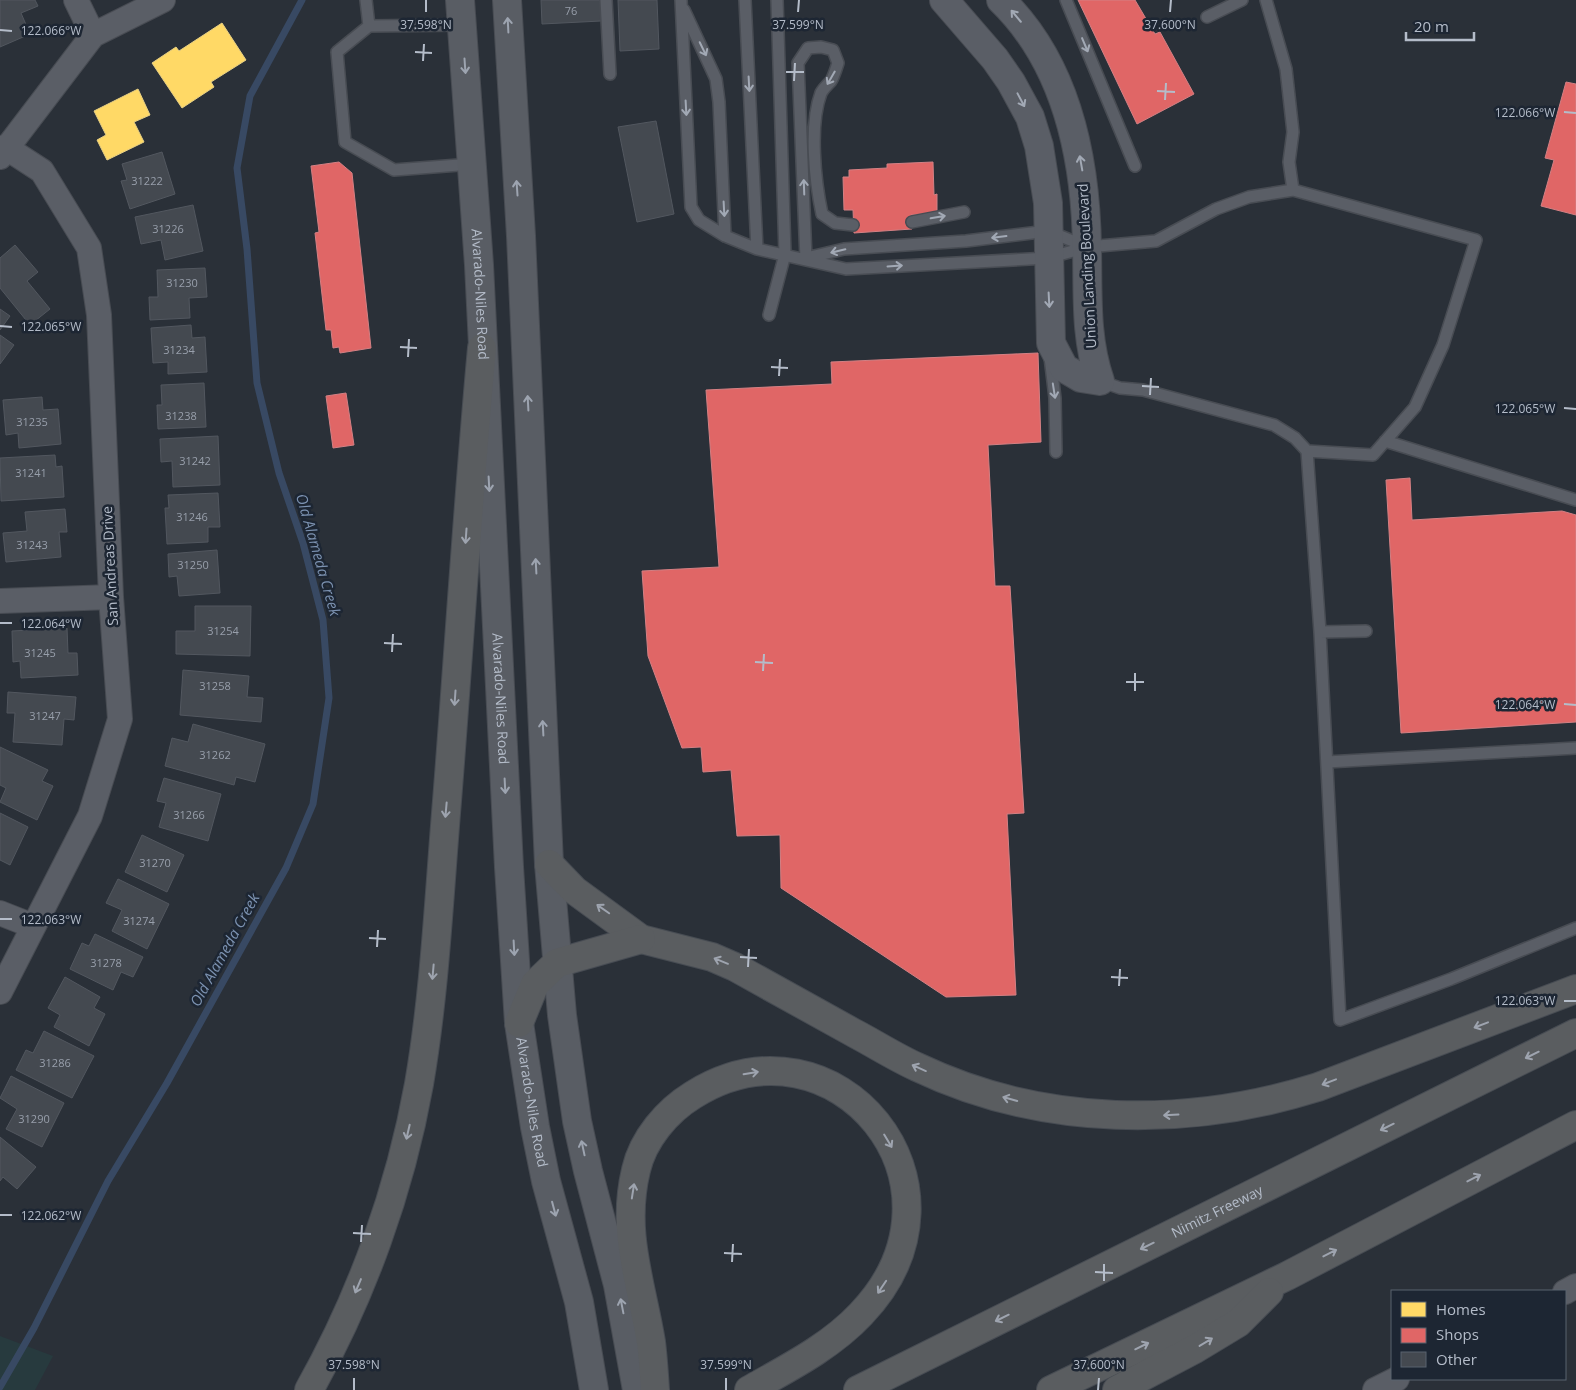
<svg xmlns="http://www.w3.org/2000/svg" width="1576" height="1390" viewBox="0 0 1576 1390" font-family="'Open Sans',sans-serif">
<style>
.green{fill:#273a3e}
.homes{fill:#ffd966;stroke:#e8d084}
.shops{fill:#e06666;stroke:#d38084}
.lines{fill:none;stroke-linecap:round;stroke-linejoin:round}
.stream{stroke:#384963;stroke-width:7}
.building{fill:#444950;stroke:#52575f}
.service-casing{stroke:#484c53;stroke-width:14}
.minor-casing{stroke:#484c53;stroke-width:26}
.tertiary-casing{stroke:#484c53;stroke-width:30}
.secondary-casing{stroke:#484c53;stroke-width:30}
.motorway-casing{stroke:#474c53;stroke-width:30}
.service{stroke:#5a5e66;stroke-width:11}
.minor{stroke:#5a5e66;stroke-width:24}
.tertiary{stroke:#5a5e66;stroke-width:28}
.secondary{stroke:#595d64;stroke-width:28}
.motorway{stroke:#5a5d60;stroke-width:28}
.oneway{stroke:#a2a9b5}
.oneway2{stroke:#9da4b0}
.oneway3{stroke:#9ea4af}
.ticks{fill:none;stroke:#b4bcc9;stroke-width:2}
.labels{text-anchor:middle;stroke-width:5;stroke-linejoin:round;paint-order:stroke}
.number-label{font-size:11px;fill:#989fab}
.street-label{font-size:14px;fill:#b4bcc9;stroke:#1d2633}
.water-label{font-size:15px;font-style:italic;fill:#7c92b1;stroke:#1d2633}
.ticks-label{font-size:12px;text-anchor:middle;fill:#b4bcc9;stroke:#1d2633;stroke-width:5;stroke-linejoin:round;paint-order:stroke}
</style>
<rect width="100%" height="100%" fill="#2a3038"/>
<path class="green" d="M 0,1336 L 53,1356 L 35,1390 L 0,1390 Z"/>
<path class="homes" d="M 222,23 L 246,60 L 211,82 L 214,87 L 182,108 L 152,63 L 176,47 L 179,51 Z
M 138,89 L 150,115 L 134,122 L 144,142 L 107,160 L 97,140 L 106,135 L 94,111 Z"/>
<path class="shops" d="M 1078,0 L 1135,0 L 1155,34 L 1160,32 L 1194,94 L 1137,124 Z
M 1566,82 L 1576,84 L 1576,215 L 1541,206 L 1554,160 L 1545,158 Z
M 339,162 L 352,173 L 371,348 L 340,353 L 339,347 L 333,348 L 331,330 L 326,330 L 315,233 L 319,232 L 311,166 Z
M 933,162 L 934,195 L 937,194 L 937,212 L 935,213 L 911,215 L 912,229 L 854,233 L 853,210 L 844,210 L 843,177 L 849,177 L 849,170 L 887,168 L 887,164 Z
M 1038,353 L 1041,442 L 988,445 L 995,586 L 1010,586 L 1024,813 L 1007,814 L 1016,995 L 946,997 L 781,888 L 780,835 L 737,836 L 731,770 L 703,772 L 701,747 L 682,748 L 648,656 L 642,571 L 719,567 L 706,390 L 832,384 L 831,362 Z
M 346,393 L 354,445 L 333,448 L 326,396 Z
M 1410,478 L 1412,520 L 1562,511 L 1576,515 L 1576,722 L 1401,733 L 1386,480 Z"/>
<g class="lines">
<path class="stream" d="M 0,1387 L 34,1328 L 108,1181 L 167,1083 L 286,868 L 313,804 L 329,698 L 323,620 L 303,543 L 279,473 L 257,383 L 247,249 L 237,168 L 250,96 L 302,0"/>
</g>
<path class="building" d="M 0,0 L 35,0 L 38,6 L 21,13 L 30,34 L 0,47 Z
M 541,0 L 601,0 L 601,21 L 542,24 Z
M 618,0 L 657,0 L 659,49 L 620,51 Z
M 656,121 L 674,214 L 637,222 L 618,127 Z
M 162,152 L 175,194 L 130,209 L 121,181 L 127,180 L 122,164 Z
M 193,205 L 203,251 L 165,260 L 161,240 L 141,244 L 135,217 Z
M 15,245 L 38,272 L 27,281 L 50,309 L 30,325 L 0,288 L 0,258 Z
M 205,268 L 207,297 L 189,298 L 190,318 L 150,320 L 149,297 L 158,297 L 157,270 Z
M 0,309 L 10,316 L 0,330 Z
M 191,325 L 192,338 L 205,337 L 207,372 L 168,374 L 168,362 L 153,363 L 151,328 Z
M 0,335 L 14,345 L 0,364 Z
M 204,383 L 206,427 L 158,429 L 157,405 L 162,405 L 161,385 Z
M 42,397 L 43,410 L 58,409 L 61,444 L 19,448 L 18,433 L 6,435 L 3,400 Z
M 218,436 L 220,485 L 173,487 L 172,461 L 161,462 L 160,439 Z
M 55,455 L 56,467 L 62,466 L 64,497 L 1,501 L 0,458 Z
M 218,493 L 220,527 L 208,527 L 208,542 L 167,544 L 165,508 L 169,508 L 168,495 Z
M 65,509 L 67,532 L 59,532 L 61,557 L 6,562 L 3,533 L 27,531 L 25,512 Z
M 217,550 L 220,593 L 179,596 L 177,576 L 169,577 L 168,554 Z
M 195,606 L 251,606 L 250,656 L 176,654 L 176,631 L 195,631 Z
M 67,628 L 68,653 L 77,653 L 78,675 L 21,678 L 20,661 L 13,662 L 12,631 Z
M 183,670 L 249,676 L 247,697 L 263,698 L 261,722 L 180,715 Z
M 8,692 L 76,697 L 74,720 L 64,719 L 62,745 L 13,742 L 15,713 L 7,713 Z
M 193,724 L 265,744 L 255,782 L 236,777 L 234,785 L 165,766 L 172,738 L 188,742 Z
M 0,747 L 48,770 L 42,781 L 53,786 L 37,820 L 0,802 L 6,788 L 0,785 Z
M 164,778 L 221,794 L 208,841 L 159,827 L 166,803 L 157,801 Z
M 0,813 L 28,827 L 10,865 L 0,860 Z
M 142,835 L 184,855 L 167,892 L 125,872 Z
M 118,879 L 169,904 L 147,949 L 112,931 L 122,910 L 106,903 Z
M 95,934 L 143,957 L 133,977 L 121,972 L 113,990 L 70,969 L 82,943 L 89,946 Z
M 65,977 L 100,997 L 94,1008 L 105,1014 L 89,1046 L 54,1027 L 60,1015 L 48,1008 Z
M 44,1031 L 94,1056 L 72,1098 L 16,1070 L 26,1050 L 33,1053 Z
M 11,1076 L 64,1103 L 42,1147 L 6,1129 L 17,1109 L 0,1098 Z
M 0,1137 L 36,1167 L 17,1189 L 3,1177 L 0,1181 Z"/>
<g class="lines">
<g class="service-casing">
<path id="service" d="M 366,0 L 369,26 L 461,25
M 606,0 L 610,74
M 681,0 L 691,207 L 699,220 L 725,236 L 757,249 L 846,269 L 1048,258 L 1087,247 L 1156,241 L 1216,209 L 1249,197 L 1293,190 L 1476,240 L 1443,345 L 1415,407 L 1373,455 L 1307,451
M 745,0 L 757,249
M 1066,0 L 1135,166
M 1266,0 L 1286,69 L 1293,132 L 1289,162 L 1293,190
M 684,10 L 716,79 L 719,102 L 725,236
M 1207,17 L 1242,0
M 369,26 L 337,52 L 345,142 L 394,170 L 472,164
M 912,222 L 964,212
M 806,258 L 844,249 L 966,241 L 1048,231 L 1085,246
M 806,259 L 798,63 L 808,48 L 821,47 L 833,50 L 838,63 C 836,69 834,76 831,81 C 827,85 823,89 821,93 C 809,125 815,181 822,214 L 835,223 L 853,225
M 769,315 L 785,254 L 777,0
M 1050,357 L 1055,398 L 1056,452
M 1100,381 L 1120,388 L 1143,390 L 1274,425 L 1295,438 L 1307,451 L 1320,632 L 1340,1020 L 1451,979 L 1576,928
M 1385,441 L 1576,500
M 1320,632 L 1366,631
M 1327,762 L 1576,748"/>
</g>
<g class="minor-casing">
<path id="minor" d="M 76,0 L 93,35
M 0,157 L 93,35 L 163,0
M 0,601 L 111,597
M 0,913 L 33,926
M 0,992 L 90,816 L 120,719 L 111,597 L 99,315 L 89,248 L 42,171 L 5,147
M 1565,1292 L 1576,1286
M 1375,1390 L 1397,1379"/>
</g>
<g class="tertiary-casing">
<path id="tertiary" d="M 944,0 L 995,59 L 1011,82 L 1030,117 L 1039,146 L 1048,203 L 1051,343 L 1064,368 L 1081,378 L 1100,381 C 1085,338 1088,294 1087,249 C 1086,161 1067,64 1001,0"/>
</g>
<g class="secondary-casing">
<g id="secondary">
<path id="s1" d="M 460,0 L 479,265 L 509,867 L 519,1023 L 535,1127 L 546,1181 L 579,1302 L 594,1390"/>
<path d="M 507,0 L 521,236 L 549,864 L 562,1015 L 577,1121 L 588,1171 L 618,1285 L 637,1390"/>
</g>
</g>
<g class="motorway-casing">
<g id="motorway">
<path d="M 549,864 L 574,890 L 641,939 L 712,957 L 735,967 C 774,989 814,1011 854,1033 C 875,1044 895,1057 917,1067 C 1043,1127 1187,1128 1318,1087 L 1576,989"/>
<path d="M 519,1023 L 535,984 L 557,963 L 641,939"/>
<path d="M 309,1390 C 362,1296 400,1190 419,1084 C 435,991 439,896 447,801 C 459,650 468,499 482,348"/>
<path d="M 655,1390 C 654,1374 653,1358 651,1342 C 641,1282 621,1232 636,1170 C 643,1139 667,1111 693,1095 C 835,1006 984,1185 861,1314 C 830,1347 788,1368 749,1390"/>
<path id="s2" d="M 858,1390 L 1576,1033"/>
<path d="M 1051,1390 L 1287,1276 L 1576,1125"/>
<path d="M 1117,1390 L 1195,1349 L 1238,1323 L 1269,1292"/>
</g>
</g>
<use href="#service" class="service"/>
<use href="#minor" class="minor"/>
<use href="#tertiary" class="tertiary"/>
<use href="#secondary" class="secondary"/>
<use href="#motorway" class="motorway"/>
</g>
<defs><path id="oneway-shaft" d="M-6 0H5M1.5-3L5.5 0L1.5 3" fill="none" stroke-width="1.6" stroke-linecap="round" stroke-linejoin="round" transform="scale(1.25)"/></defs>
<g class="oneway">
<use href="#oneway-shaft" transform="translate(1016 16) rotate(-130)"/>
<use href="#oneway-shaft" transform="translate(1085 45) rotate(67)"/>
<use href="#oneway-shaft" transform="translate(703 49) rotate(64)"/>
<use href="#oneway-shaft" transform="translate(831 78) rotate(120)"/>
<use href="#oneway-shaft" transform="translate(749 84) rotate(87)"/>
<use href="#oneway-shaft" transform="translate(1021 100) rotate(62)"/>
<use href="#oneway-shaft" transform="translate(686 108) rotate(87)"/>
<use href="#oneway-shaft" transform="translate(1081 163) rotate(-100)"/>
<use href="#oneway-shaft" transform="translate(804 187) rotate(-92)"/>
<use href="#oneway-shaft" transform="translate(724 209) rotate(87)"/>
<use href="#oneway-shaft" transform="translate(938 217) rotate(-10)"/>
<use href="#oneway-shaft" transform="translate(999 237) rotate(173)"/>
<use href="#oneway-shaft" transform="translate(838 251) rotate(167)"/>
<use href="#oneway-shaft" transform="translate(895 266) rotate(-4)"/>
<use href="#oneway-shaft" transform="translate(1049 300) rotate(87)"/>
<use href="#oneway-shaft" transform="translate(1054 391) rotate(81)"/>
</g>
<g class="oneway2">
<use href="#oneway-shaft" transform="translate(508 25) rotate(-93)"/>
<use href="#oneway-shaft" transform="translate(465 66) rotate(86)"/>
<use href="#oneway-shaft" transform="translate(517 188) rotate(-94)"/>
<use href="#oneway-shaft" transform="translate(528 403) rotate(-93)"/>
<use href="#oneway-shaft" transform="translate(489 484) rotate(87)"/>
<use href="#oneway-shaft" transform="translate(536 566) rotate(-93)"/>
<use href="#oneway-shaft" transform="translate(543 728) rotate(-93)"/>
<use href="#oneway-shaft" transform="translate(505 786) rotate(87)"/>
<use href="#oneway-shaft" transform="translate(514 948) rotate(87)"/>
<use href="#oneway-shaft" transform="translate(583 1148) rotate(-102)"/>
<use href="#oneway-shaft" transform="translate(554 1209) rotate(75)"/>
<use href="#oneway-shaft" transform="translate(622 1306) rotate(-101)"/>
</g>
<g class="oneway3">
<use href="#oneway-shaft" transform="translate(466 536) rotate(94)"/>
<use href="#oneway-shaft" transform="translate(455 698) rotate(94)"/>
<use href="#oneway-shaft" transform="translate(446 810) rotate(95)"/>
<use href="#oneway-shaft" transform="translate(603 909) rotate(-145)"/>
<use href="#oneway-shaft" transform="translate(721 961) rotate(-158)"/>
<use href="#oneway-shaft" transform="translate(433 972) rotate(95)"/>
<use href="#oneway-shaft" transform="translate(1481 1025) rotate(159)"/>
<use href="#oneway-shaft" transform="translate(1532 1055) rotate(154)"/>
<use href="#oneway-shaft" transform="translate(919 1068) rotate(-156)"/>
<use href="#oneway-shaft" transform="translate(751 1073) rotate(-9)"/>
<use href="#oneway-shaft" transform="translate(1329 1082) rotate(159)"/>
<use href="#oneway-shaft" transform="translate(1010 1099) rotate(-164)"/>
<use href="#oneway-shaft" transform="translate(1171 1115) rotate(177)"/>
<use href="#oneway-shaft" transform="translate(1387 1127) rotate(154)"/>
<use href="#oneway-shaft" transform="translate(408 1132) rotate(103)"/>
<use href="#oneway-shaft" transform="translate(888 1141) rotate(59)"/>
<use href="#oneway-shaft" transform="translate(1474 1178) rotate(-27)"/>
<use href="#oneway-shaft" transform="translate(633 1191) rotate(-81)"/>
<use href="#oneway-shaft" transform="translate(1147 1246) rotate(154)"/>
<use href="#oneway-shaft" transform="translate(1330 1253) rotate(-27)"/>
<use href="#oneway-shaft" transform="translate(358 1286) rotate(113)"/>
<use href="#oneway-shaft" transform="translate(882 1287) rotate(124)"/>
<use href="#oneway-shaft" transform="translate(1002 1318) rotate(154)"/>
<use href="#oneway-shaft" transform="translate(1206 1342) rotate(-31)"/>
<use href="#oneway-shaft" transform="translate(1142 1346) rotate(-26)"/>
</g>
<path class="ticks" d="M 426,12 L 426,0M 798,12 L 799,0M 1170,12 L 1171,0M 0,30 L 12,31M 415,52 L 432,53M 423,61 L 424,44M 786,72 L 804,72M 794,81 L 795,63M 1157,91 L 1175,92M 1165,100 L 1166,83M 1564,112 L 1576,113M 0,326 L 12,327M 400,347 L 417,348M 408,357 L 409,339M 771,367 L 788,368M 779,376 L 780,359M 1142,386 L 1159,387M 1150,395 L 1151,378M 1564,408 L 1576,409M 0,623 L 12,623M 384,643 L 402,644M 392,652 L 393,634M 755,662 L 773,663M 763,671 L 764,654M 1126,682 L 1144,682M 1135,691 L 1135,673M 1564,704 L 1576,705M 0,919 L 12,919M 369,938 L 386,939M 377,947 L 378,930M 740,957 L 757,958M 748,967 L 749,949M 1111,977 L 1128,978M 1119,986 L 1120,969M 1564,1001 L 1576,1001M 0,1215 L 12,1215M 353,1233 L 371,1234M 361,1242 L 362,1225M 724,1253 L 742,1254M 732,1262 L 733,1244M 1095,1272 L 1113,1273M 1104,1281 L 1104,1264M 354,1390 L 354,1378M 726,1390 L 726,1378M 1098,1390 L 1099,1378"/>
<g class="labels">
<g class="number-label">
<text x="571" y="15">76</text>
<text x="147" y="185">31222</text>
<text x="168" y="233">31226</text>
<text x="182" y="287">31230</text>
<text x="179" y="354">31234</text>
<text x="181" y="420">31238</text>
<text x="32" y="426">31235</text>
<text x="195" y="465">31242</text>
<text x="31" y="477">31241</text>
<text x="192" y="521">31246</text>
<text x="32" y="549">31243</text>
<text x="193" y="569">31250</text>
<text x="223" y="635">31254</text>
<text x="40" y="657">31245</text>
<text x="215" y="690">31258</text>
<text x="45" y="720">31247</text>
<text x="215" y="759">31262</text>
<text x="189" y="819">31266</text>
<text x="155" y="867">31270</text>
<text x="139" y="925">31274</text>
<text x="106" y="967">31278</text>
<text x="55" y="1067">31286</text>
<text x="34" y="1123">31290</text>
</g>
<g class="street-label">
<text transform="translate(1087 266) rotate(-93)" y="5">Union Landing Boulevard</text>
<text dy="5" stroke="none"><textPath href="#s1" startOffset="295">Alvarado-Niles Road</textPath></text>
<text transform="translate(110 566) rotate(-93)" y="5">San Andreas Drive</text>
<text dy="5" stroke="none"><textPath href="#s1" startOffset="700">Alvarado-Niles Road</textPath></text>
<text dy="5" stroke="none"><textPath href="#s1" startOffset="1105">Alvarado-Niles Road</textPath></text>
<text dy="5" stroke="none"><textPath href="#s2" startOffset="401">Nimitz Freeway</textPath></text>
</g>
<g class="water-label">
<text transform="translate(318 555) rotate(74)" y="5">Old Alameda Creek</text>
<text transform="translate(225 950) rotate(-61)" y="5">Old Alameda Creek</text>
</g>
</g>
<g class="ticks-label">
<text x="426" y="29">37.598°N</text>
<text x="798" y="29">37.599°N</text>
<text x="1170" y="29">37.600°N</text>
<text x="51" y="35">122.066°W</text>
<text x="1525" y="117">122.066°W</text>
<text x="51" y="331">122.065°W</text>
<text x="1525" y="413">122.065°W</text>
<text x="51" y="628">122.064°W</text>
<text x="1525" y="709">122.064°W</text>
<text x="51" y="924">122.063°W</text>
<text x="1525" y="1005">122.063°W</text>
<text x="51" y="1220">122.062°W</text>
<text x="354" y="1369">37.598°N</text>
<text x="726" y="1369">37.599°N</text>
<text x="1099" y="1369">37.600°N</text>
</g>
<rect x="1391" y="1290" width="175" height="90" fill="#1d2633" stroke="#59626f"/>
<rect x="1401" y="1302" width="25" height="15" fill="#ffd966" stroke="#59626f"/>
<text x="1436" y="1315" font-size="15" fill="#b4bcc9">Homes</text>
<rect x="1401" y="1328" width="25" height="15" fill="#e06666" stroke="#59626f"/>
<text x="1436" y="1340" font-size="15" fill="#b4bcc9">Shops</text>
<rect x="1401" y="1352" width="25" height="15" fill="#444950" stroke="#59626f"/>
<text x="1436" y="1365" font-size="15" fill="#b4bcc9">Other</text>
<path d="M1406 32v8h68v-8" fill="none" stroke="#b4bcc9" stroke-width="2.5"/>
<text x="1414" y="32" font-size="15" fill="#b4bcc9" stroke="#1d2633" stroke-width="4" paint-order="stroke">20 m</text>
</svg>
